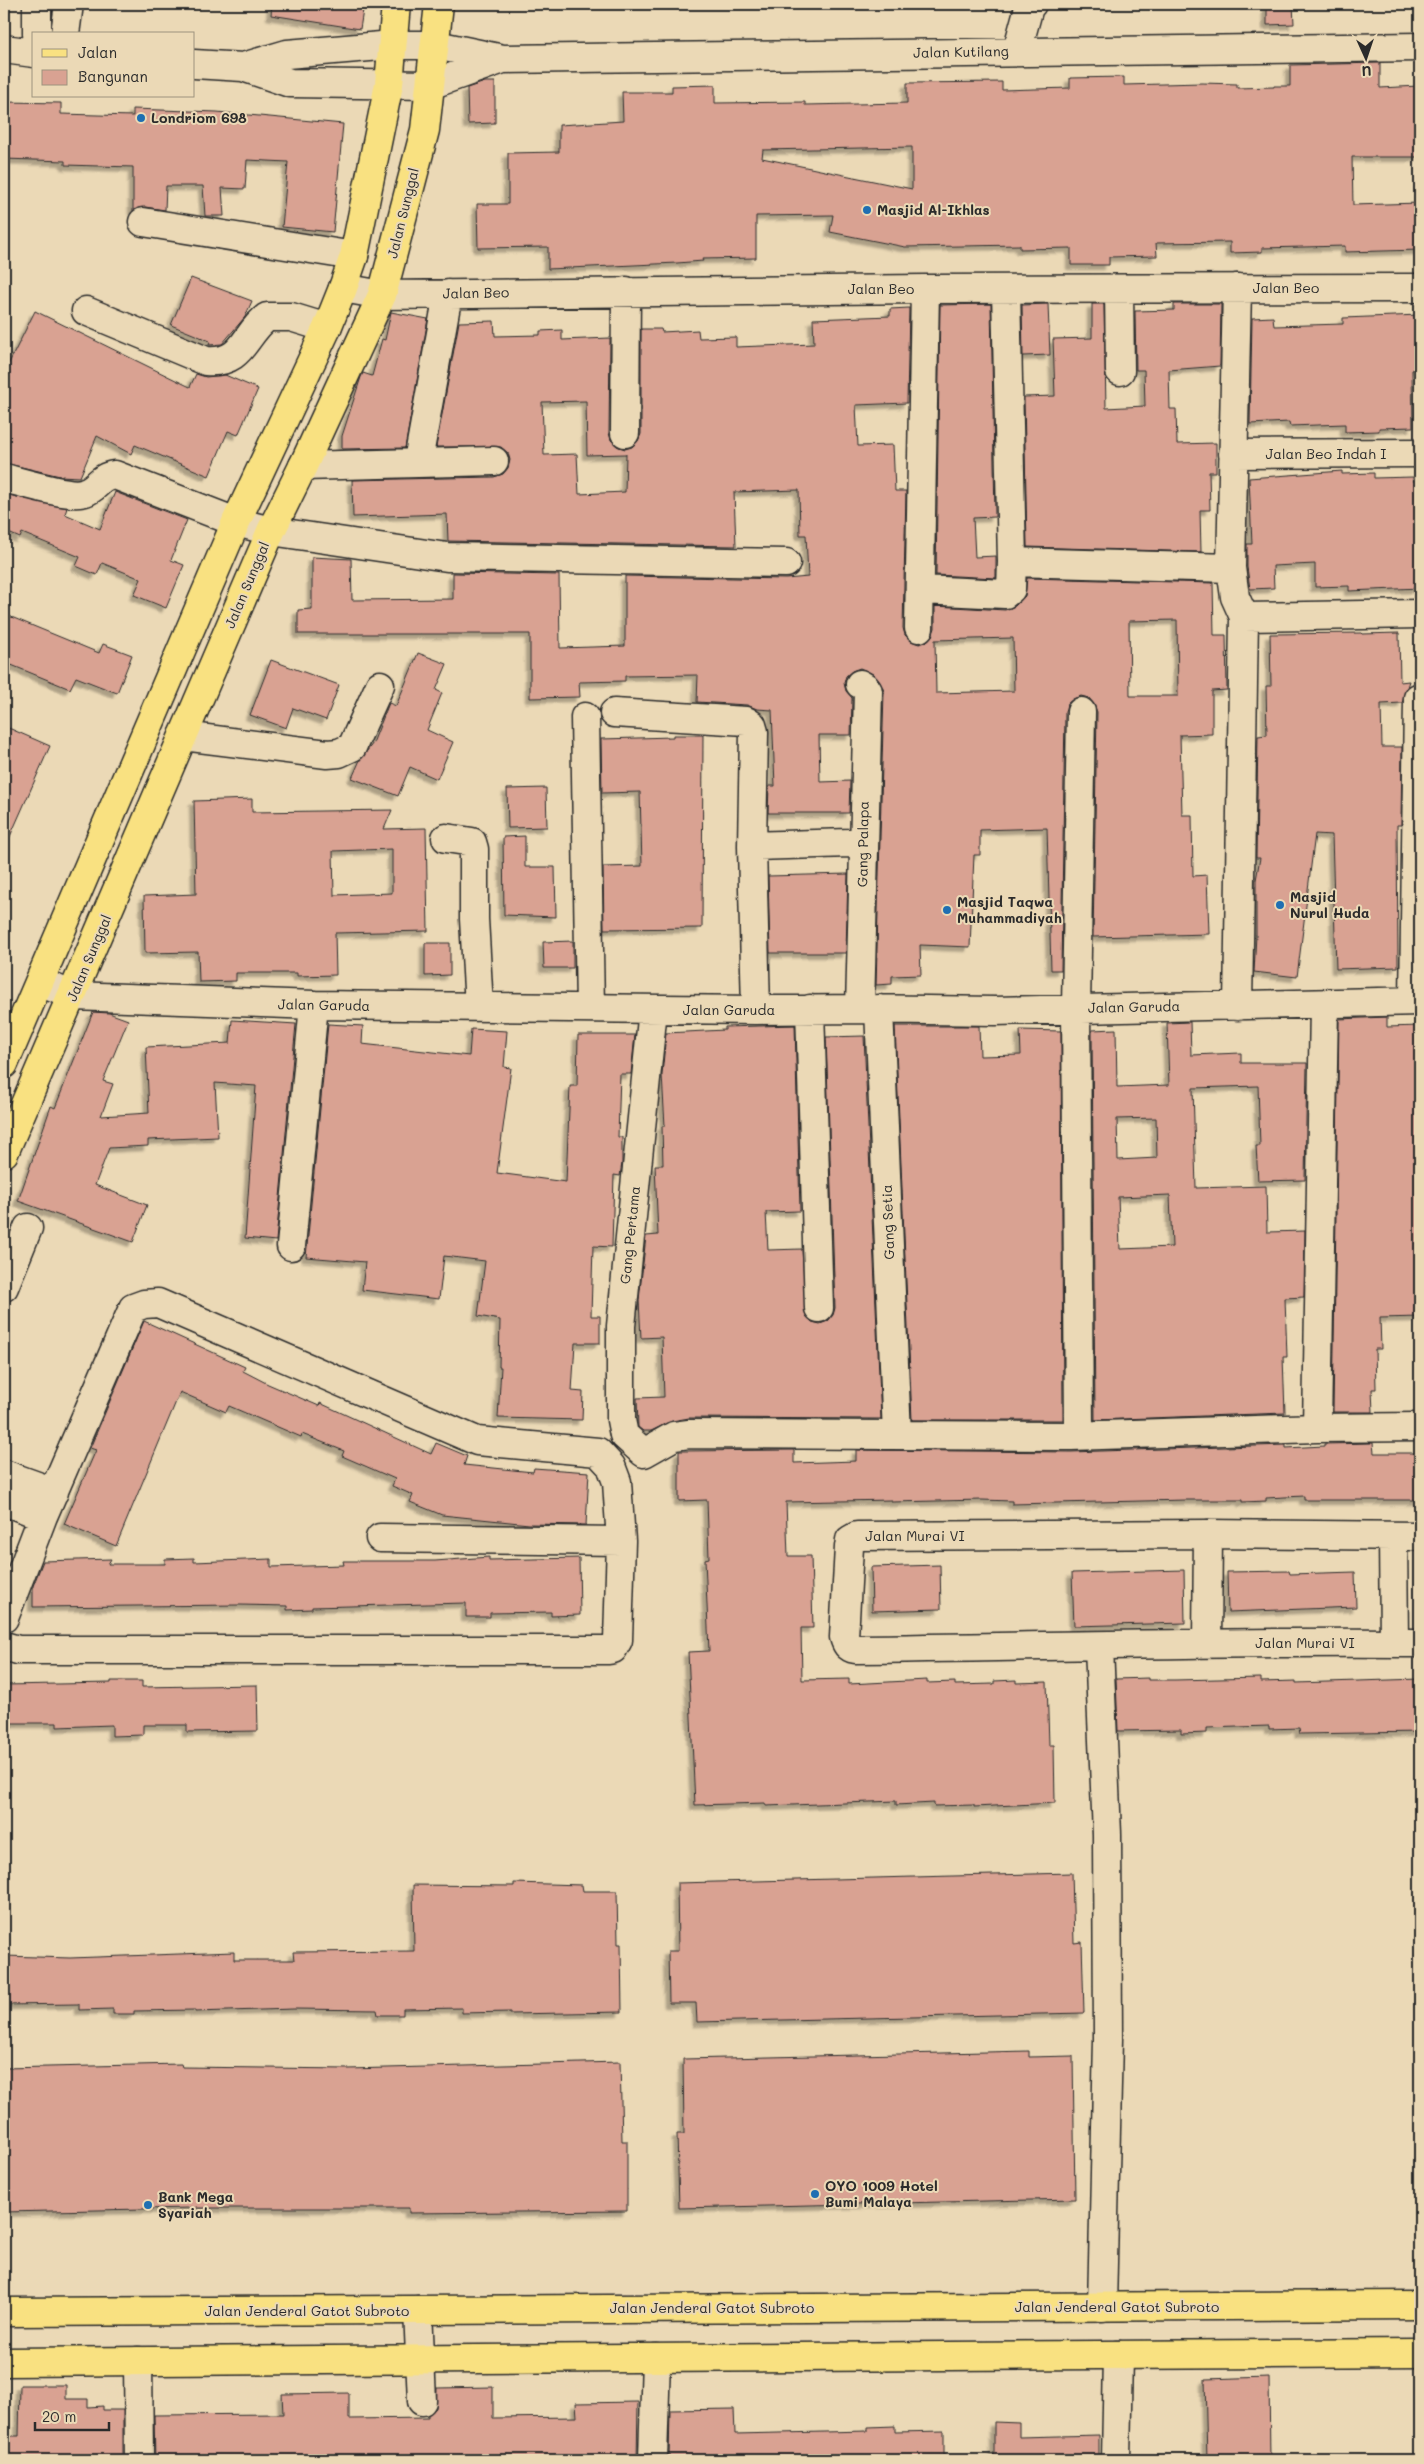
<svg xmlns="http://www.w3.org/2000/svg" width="1424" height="2464" viewBox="0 0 1424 2464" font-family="Mali,sans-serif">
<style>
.building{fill:#d9a292;stroke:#2b2b2b;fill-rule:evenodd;filter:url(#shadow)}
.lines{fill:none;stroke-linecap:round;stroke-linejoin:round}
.minor-casing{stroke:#2b2b2b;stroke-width:31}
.major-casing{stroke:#2b2b2b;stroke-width:31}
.minor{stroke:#ebd9b6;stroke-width:28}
.major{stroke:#f9e181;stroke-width:28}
.poi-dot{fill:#1f6fb2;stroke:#ebd9b6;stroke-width:2}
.labels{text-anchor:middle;stroke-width:4;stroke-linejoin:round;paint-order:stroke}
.street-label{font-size:14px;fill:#2b2b2b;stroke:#ebd9b6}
.poi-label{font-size:14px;font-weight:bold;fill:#2b2b2b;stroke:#ebd9b6;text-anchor:start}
</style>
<defs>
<filter id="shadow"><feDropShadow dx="-4.5" dy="4.5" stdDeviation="1" flood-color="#0004"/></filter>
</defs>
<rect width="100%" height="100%" fill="#ebd9b6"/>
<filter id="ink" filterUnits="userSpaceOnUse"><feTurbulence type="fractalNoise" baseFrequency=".02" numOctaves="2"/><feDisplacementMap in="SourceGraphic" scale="10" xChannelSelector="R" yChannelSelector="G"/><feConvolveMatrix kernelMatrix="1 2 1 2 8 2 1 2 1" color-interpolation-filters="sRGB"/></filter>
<g filter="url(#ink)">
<path class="building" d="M 272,4 L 364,4 L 360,29 L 271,15 Z
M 1267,4 L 1293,4 L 1294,24 L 1267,25 Z
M 1380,63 L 1380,88 L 1419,86 L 1420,157 L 1352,157 L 1353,205 L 1420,203 L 1420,250 L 1345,252 L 1345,246 L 1262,248 L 1262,252 L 1230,253 L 1230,242 L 1156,243 L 1157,256 L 1109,257 L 1109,265 L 1071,265 L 1071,248 L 1020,249 L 1020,245 L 905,247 L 830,232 L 833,215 L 756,216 L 756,258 L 702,259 L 703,261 L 677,263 L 548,269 L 548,247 L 478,248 L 477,204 L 508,204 L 508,153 L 559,152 L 559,125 L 623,121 L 622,92 L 672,92 L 672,86 L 715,85 L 715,103 L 805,102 L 805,105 L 907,103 L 907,83 L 1002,82 L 1002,90 L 1070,88 L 1070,78 L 1124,77 L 1124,85 L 1202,83 L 1237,84 L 1237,88 L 1274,87 L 1274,86 L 1290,86 L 1290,65 ZM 912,147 L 912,189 L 762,158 L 763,150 Z
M 485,82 L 495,82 L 495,123 L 468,124 L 467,88 Z
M 5,102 L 61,103 L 61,114 L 133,116 L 133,109 L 217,112 L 343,124 L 333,232 L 282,227 L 288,162 L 247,160 L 245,189 L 222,188 L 224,216 L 205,216 L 203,186 L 166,186 L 165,210 L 145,207 L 133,211 L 133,167 L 65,165 L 65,161 L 4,159 Z
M 191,278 L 252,301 L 245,317 L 222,344 L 209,345 L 210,341 L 171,325 Z
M 991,304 L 995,517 L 973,518 L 975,557 L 996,556 L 996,578 L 936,575 L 940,305 Z
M 1048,304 L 1050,355 L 1023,356 L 1022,305 Z
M 1092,304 L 1104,304 L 1106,408 L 1145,406 L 1144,370 L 1136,370 L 1135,311 L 1174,310 L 1174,304 L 1221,304 L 1220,366 L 1169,370 L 1170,409 L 1176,409 L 1177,444 L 1216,443 L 1216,472 L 1209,472 L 1210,510 L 1200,510 L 1201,552 L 1027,547 L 1024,397 L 1055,396 L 1053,339 L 1092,338 Z
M 909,308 L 907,403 L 856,405 L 858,446 L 893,445 L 895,491 L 906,491 L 903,628 L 905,635 L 911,641 L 919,644 L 926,642 L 932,636 L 935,628 L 935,606 L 1005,610 L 1015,606 L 1025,596 L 1027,578 L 1213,583 L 1214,635 L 1226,635 L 1227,690 L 1212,691 L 1212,734 L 1180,735 L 1182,815 L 1192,815 L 1193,876 L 1207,875 L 1209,934 L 1093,937 L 1097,712 L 1094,704 L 1089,698 L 1081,696 L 1073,699 L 1067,704 L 1065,712 L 1061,970 L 1051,970 L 1047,828 L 980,830 L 980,855 L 974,855 L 970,947 L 920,945 L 921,975 L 892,976 L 892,984 L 876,985 L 884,691 L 880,682 L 873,674 L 860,668 L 852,671 L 846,676 L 844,683 L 846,691 L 852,698 L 851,735 L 819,735 L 820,782 L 850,781 L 849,813 L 768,813 L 769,786 L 775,786 L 772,710 L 757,709 L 747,705 L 697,702 L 698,675 L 625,676 L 625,681 L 579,682 L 580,697 L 530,698 L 530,634 L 298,634 L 298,610 L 312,609 L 312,557 L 351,559 L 352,600 L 453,599 L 453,573 L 559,575 L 560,648 L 625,646 L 625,576 L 786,579 L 808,577 L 806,535 L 800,535 L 799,490 L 734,492 L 736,546 L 448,541 L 447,514 L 353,517 L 352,480 L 494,477 L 503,474 L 508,468 L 510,460 L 508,453 L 501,447 L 436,447 L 459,322 L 494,321 L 495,336 L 540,335 L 540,331 L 562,330 L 562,340 L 610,338 L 609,433 L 611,440 L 617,446 L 625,449 L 632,447 L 638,441 L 641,434 L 641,329 L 661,329 L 662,332 L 698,330 L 699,338 L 736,337 L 736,347 L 814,344 L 813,319 L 890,316 L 890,309 ZM 586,401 L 587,455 L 626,454 L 625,492 L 579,494 L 577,454 L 544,455 L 542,402 ZM 1177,620 L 1178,696 L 1130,696 L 1129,621 ZM 1013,638 L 1014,691 L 936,693 L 935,640 Z
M 35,311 L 190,387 L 196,374 L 206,377 L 225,375 L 258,389 L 238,435 L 228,431 L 209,476 L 135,445 L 131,454 L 97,436 L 80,477 L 60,476 L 4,463 L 4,373 Z
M 391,312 L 428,319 L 405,448 L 342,449 L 342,436 L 361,377 L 363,373 L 372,376 L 382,339 L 385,340 Z
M 1420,315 L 1420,369 L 1412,370 L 1413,427 L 1379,428 L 1379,431 L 1345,432 L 1345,424 L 1290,426 L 1289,422 L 1250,424 L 1252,318 L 1273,317 L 1274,326 L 1343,324 L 1343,318 Z
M 1342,471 L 1342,474 L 1374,473 L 1374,478 L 1413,477 L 1413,481 L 1420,481 L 1420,588 L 1349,591 L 1349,586 L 1315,587 L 1315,564 L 1273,566 L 1274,588 L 1250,589 L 1247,567 L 1247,544 L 1252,544 L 1249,478 Z
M 115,492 L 187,520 L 171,560 L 184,565 L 166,608 L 134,595 L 141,579 L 102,563 L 97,575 L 76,566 L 80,557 L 22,533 L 20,538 L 4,531 L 4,494 L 67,508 L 65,514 L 100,529 Z
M 4,614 L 99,653 L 103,644 L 132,655 L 117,693 L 76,677 L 70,689 L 4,662 Z
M 1361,633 L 1362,634 L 1399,633 L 1400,682 L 1409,681 L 1402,703 L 1381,704 L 1382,747 L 1402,747 L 1401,825 L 1397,825 L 1398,967 L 1336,969 L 1332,835 L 1315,834 L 1297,977 L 1254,972 L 1256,935 L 1256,880 L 1260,858 L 1256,858 L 1258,736 L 1267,735 L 1266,686 L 1271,686 L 1270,634 Z
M 418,653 L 447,664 L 436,690 L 442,693 L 427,730 L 453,742 L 437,779 L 410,767 L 398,796 L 352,778 L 360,760 L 373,743 L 389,703 L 396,706 Z
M 271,660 L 339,685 L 326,720 L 293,708 L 286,728 L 250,715 Z
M 4,726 L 50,746 L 4,850 Z
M 673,735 L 703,735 L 702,928 L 604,929 L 603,867 L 642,866 L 640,792 L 602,793 L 601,739 L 673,737 Z
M 546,788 L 547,827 L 508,828 L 507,789 Z
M 252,799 L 252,812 L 392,810 L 384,829 L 426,828 L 428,931 L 335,933 L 336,975 L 297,976 L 297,973 L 236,973 L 236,981 L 199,982 L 198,952 L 145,953 L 144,896 L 196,894 L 194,801 ZM 392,849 L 392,893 L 334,895 L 333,851 Z
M 525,836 L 525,867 L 555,867 L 556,917 L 504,915 L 503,837 Z
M 848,874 L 846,953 L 770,953 L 768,876 Z
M 573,941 L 573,968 L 544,968 L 543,942 Z
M 425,943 L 450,943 L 450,975 L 425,976 Z
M 93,1012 L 109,1013 L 128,1020 L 103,1081 L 113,1084 L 101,1116 L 149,1113 L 146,1047 L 230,1043 L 232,1020 L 296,1024 L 276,1241 L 245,1238 L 256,1086 L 215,1083 L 218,1137 L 148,1140 L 148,1146 L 109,1148 L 95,1185 L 147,1205 L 133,1242 L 18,1201 L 51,1106 L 55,1108 Z
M 1387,1017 L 1387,1027 L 1420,1026 L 1420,1317 L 1380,1318 L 1381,1349 L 1375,1349 L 1376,1389 L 1372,1389 L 1373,1412 L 1333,1412 L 1339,1019 Z
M 1190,1022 L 1191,1055 L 1241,1053 L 1241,1063 L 1307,1063 L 1305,1180 L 1258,1181 L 1256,1146 L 1260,1146 L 1258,1086 L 1193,1088 L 1196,1188 L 1266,1186 L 1267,1232 L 1305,1231 L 1304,1297 L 1285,1298 L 1287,1357 L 1283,1357 L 1285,1413 L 1095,1420 L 1092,1030 L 1116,1029 L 1117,1087 L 1169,1085 L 1167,1023 ZM 1156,1118 L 1157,1158 L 1118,1160 L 1117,1119 ZM 1170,1195 L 1172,1247 L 1120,1249 L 1118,1197 Z
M 328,1024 L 363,1026 L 362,1044 L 469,1056 L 471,1029 L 507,1031 L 504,1067 L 511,1068 L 497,1173 L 566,1182 L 570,1086 L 577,1086 L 578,1035 L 635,1035 L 631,1074 L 620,1074 L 618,1137 L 622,1137 L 622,1163 L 620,1176 L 614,1175 L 612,1247 L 593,1246 L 591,1316 L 600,1316 L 600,1343 L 575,1343 L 572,1391 L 583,1392 L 582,1420 L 498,1418 L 501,1367 L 499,1367 L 500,1320 L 478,1316 L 485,1261 L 444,1256 L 439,1299 L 362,1290 L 365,1262 L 306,1257 Z
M 795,1025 L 800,1211 L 766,1212 L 768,1250 L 802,1249 L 806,1316 L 812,1322 L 820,1324 L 828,1321 L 833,1315 L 835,1308 L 826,1037 L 864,1036 L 881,1419 L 689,1418 L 672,1421 L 651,1431 L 643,1431 L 638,1427 L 637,1398 L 664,1397 L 662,1337 L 641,1338 L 639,1300 L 646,1236 L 658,1235 L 655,1165 L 663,1165 L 662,1126 L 665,1126 L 662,1075 L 666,1033 L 725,1030 L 725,1027 Z
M 895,1026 L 979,1026 L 980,1056 L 1021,1055 L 1020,1030 L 1061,1031 L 1063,1420 L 912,1420 Z
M 144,1321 L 245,1367 L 243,1371 L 268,1384 L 319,1406 L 320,1403 L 431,1454 L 436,1443 L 467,1456 L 464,1465 L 533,1472 L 534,1468 L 589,1472 L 586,1525 L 529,1524 L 442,1515 L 410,1502 L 413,1495 L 392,1486 L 395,1479 L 342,1456 L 344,1451 L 302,1434 L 301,1437 L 229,1406 L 226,1412 L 180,1392 L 116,1546 L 64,1524 L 96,1450 L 90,1448 Z
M 1373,1443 L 1374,1453 L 1420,1453 L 1420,1500 L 1304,1500 L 1304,1496 L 1266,1498 L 1266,1501 L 1242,1502 L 1242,1500 L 1186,1500 L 1012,1504 L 1012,1501 L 982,1500 L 892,1502 L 892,1500 L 786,1502 L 788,1556 L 811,1556 L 813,1628 L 801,1628 L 802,1680 L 849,1679 L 849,1684 L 927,1680 L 927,1683 L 955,1682 L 955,1685 L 994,1684 L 994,1681 L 1016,1680 L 1016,1683 L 1047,1682 L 1049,1745 L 1054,1745 L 1055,1803 L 974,1807 L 974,1805 L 934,1806 L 934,1803 L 896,1805 L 896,1801 L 766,1806 L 765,1803 L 695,1805 L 688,1652 L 709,1651 L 705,1559 L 709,1558 L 707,1500 L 679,1501 L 679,1451 L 794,1450 L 794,1463 L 856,1461 L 856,1450 L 1071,1452 L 1286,1445 L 1286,1448 L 1324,1446 L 1324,1444 Z
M 489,1557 L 489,1560 L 579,1558 L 580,1615 L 551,1616 L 551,1612 L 490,1613 L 490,1617 L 466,1617 L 466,1603 L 312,1607 L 312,1609 L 287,1610 L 287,1606 L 240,1605 L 33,1607 L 33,1586 L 43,1561 L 111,1559 L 108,1564 L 165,1564 L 165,1559 L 194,1558 L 194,1562 L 271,1559 L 271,1567 L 344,1565 L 343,1561 L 435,1561 Z
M 940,1565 L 941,1609 L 872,1611 L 871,1567 Z
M 1184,1570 L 1185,1623 L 1074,1626 L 1072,1573 Z
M 1289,1571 L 1290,1574 L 1355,1572 L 1356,1607 L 1228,1612 L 1227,1572 Z
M 1148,1678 L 1148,1680 L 1175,1680 L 1261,1678 L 1261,1682 L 1296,1681 L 1296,1683 L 1420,1679 L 1420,1732 L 1300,1734 L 1299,1728 L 1269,1729 L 1269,1726 L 1207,1728 L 1207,1733 L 1181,1734 L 1181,1730 L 1118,1731 L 1116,1679 Z
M 111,1681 L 142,1681 L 142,1687 L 257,1685 L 258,1731 L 187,1732 L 187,1725 L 143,1725 L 143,1735 L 112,1736 L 112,1725 L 57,1727 L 57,1723 L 4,1723 L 4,1685 L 111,1683 Z
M 1072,1873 L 1074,1943 L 1082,1942 L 1084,2013 L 697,2022 L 696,2003 L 669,2003 L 668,1951 L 678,1951 L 677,1883 Z
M 514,1883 L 582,1885 L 583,1891 L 617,1891 L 618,1944 L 621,1944 L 622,2012 L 510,2014 L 510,2012 L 462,2013 L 462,2008 L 403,2009 L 403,2015 L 378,2015 L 377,2010 L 294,2009 L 195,2012 L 195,2010 L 134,2011 L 134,2014 L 113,2014 L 113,2009 L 79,2010 L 79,2004 L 4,2005 L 4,1956 L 70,1958 L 234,1952 L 234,1960 L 294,1960 L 293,1952 L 414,1951 L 413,1885 L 514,1886 Z
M 1029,2051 L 1029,2057 L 1073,2056 L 1075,2199 L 679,2208 L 677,2134 L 684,2134 L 683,2059 Z
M 620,2062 L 622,2141 L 627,2141 L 627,2211 L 409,2213 L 409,2208 L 190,2208 L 4,2212 L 4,2068 L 181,2064 L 182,2067 L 348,2069 Z
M 1269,2377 L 1270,2460 L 1207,2460 L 1205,2379 Z
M 20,2385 L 66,2385 L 66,2399 L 88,2399 L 88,2407 L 103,2406 L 103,2410 L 123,2410 L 123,2460 L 4,2460 L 4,2436 L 19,2436 Z
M 493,2387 L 493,2418 L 577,2417 L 576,2403 L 638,2402 L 637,2460 L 155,2460 L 154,2415 L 283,2414 L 282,2394 L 349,2393 L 349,2419 L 428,2418 L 428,2415 L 436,2408 L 437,2388 Z
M 734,2409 L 735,2434 L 868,2431 L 868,2427 L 895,2426 L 895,2432 L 944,2431 L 944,2460 L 669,2460 L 670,2410 Z
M 994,2422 L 1019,2423 L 1019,2437 L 1099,2435 L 1099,2460 L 994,2460 Z"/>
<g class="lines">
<g class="minor-casing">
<path id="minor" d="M 37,34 L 37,4
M 65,34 L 69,4
M 4,49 L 34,53
M 1017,51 L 1029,7 L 1032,4
M 194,64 L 243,67 L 290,83 L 430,85 L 503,59
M 243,67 L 287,54 L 393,45 L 436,45 L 503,59 L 1420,47
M 143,222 L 354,256
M 343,288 L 382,295 L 925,289 L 1420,288
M 1237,288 L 1231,568 L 1235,597 L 1244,617 L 1238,1006
M 1006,289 L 1012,562
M 1119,289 L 1120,371
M 86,311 L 206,361 C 244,364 243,335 267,317 L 291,317 L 327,328
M 625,433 L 626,291
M 1233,454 L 1420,453
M 418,461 L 448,294
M 303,466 L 494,461
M 4,478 C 21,482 71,498 85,492 C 98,488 98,477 115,475 L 236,522 L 271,531 L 447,557 L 786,563
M 921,590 L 1005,594 L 1011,589 L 1012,562 L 1231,568
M 1244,617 L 1420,614
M 919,628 L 925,289
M 614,713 L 746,721 L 752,725 L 754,732 L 752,846 L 756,1010
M 585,717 L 590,1008
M 183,736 L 327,754 L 339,753 L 352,747 L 380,685
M 446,838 L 472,842 L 474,849 L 474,919 L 479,1007
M 752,846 L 850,843
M 40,982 L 73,996 L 314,1005 L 756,1010 L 860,1009 L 995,1011 L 1420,1001
M 1414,1001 L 1418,698
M 653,1009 L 621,1326 L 621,1420 L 624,1435 L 644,1453 L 674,1436 L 689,1434 L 1071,1436 L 1317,1428 L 1420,1427
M 810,1009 L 819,1308
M 860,1009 L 868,691 L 865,687 L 860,684
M 879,1009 L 897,1435
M 291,1246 L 314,1005
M 4,1287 L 28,1228
M 1079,1427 L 1076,1008 L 1081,712
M 1317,1428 L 1324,1004
M 4,1474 L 54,1492
M 4,1501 L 43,1516
M 1393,1536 L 1394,1643
M 1420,1536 L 1208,1534 L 857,1536 L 850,1540 L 849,1547 L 844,1637 C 846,1644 848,1648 855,1649 C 1044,1647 1232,1641 1420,1643
M 380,1538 L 621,1541
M 4,1618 L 43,1516 L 133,1308 L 144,1304 L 158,1303 L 477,1441 L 598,1452 L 611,1466 L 617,1482 L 621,1541 L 618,1640 L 613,1649 L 609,1650 L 18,1650 L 4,1646
M 1207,1643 L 1208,1534
M 1099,1647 L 1107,1834 L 1108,2039 L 1102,2307
M 418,2310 L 422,2401
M 138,2361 L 139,2460
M 653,2460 L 656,2358
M 1116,2460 L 1118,2355"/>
</g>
<g class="major-casing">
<path id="major" d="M 4,1064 L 236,522 L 327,328 L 343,288 L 354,256 L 389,84 L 396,4
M 4,1153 L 271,531 L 303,466 L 382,295 L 425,130 L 439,4
M 4,2312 L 1420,2305
M 4,2362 L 1420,2353"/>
</g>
<use href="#minor" class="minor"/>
<use href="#major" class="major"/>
</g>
</g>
<g class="poi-dot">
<circle cx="141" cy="118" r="5"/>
<circle cx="867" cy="210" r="5"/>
<circle cx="1280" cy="905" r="5"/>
<circle cx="947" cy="910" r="5"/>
<circle cx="815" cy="2194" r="5"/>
<circle cx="148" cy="2205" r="5"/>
</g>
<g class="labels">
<g class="street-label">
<text transform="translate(961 52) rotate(-1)" y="5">Jalan Kutilang</text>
<text transform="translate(403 213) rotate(-76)" y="5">Jalan Sunggal</text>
<text x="1286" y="293">Jalan Beo</text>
<text x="881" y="294">Jalan Beo</text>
<text transform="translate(476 293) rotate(-1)" y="5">Jalan Beo</text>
<text x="1326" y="459">Jalan Beo Indah I</text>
<text transform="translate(247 585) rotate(-67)" y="5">Jalan Sunggal</text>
<text transform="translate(863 844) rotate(-89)" y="5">Gang Palapa</text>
<text transform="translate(89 958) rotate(-67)" y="5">Jalan Sunggal</text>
<text transform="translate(324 1005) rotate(1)" y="5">Jalan Garuda</text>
<text transform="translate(1134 1007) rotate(-1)" y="5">Jalan Garuda</text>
<text x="729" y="1015">Jalan Garuda</text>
<text transform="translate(888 1222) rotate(-92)" y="5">Gang Setia</text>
<text transform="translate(630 1235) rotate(-84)" y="5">Gang Pertama</text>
<text x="915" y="1541">Jalan Murai VI</text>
<text x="1305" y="1648">Jalan Murai VI</text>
<text x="1117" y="2312">Jalan Jenderal Gatot Subroto</text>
<text x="712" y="2313">Jalan Jenderal Gatot Subroto</text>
<text x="307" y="2316">Jalan Jenderal Gatot Subroto</text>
</g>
<g class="poi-label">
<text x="151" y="123">Londriom 698</text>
<text x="877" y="215">Masjid Al-Ikhlas</text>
<text x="1290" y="902">Masjid<tspan x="1290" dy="16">Nurul Huda</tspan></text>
<text x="957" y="907">Masjid Taqwa<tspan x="957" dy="16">Muhammadiyah</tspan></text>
<text x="825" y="2191">OYO 1009 Hotel<tspan x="825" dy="16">Bumi Malaya</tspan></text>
<text x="158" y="2202">Bank Mega<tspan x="158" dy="16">Syariah</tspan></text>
</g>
</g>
<rect width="1424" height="2464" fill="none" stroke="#ebd9b6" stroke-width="20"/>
<rect x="10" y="10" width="1404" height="2444" fill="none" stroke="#2b2b2b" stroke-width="2" filter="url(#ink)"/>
<rect x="32" y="32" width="162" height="65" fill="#ebd9b6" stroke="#9e937e"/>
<rect x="42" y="49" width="25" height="8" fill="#f9e181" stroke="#9e937e"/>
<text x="78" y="58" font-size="15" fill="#2b2b2b">Jalan</text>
<rect x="42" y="70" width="25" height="15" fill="#d9a292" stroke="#9e937e"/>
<text x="78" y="82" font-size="15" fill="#2b2b2b">Bangunan</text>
<g transform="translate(1366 58) rotate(177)" stroke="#ebd9b6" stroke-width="4" paint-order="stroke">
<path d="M0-4L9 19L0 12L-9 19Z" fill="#2b2b2b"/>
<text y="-8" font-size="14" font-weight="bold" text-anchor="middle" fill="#2b2b2b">U</text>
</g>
<path d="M35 2422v8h74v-8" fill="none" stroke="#2b2b2b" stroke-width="2.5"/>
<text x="42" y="2422" font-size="15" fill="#2b2b2b" stroke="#ebd9b6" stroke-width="4" paint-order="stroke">20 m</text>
</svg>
